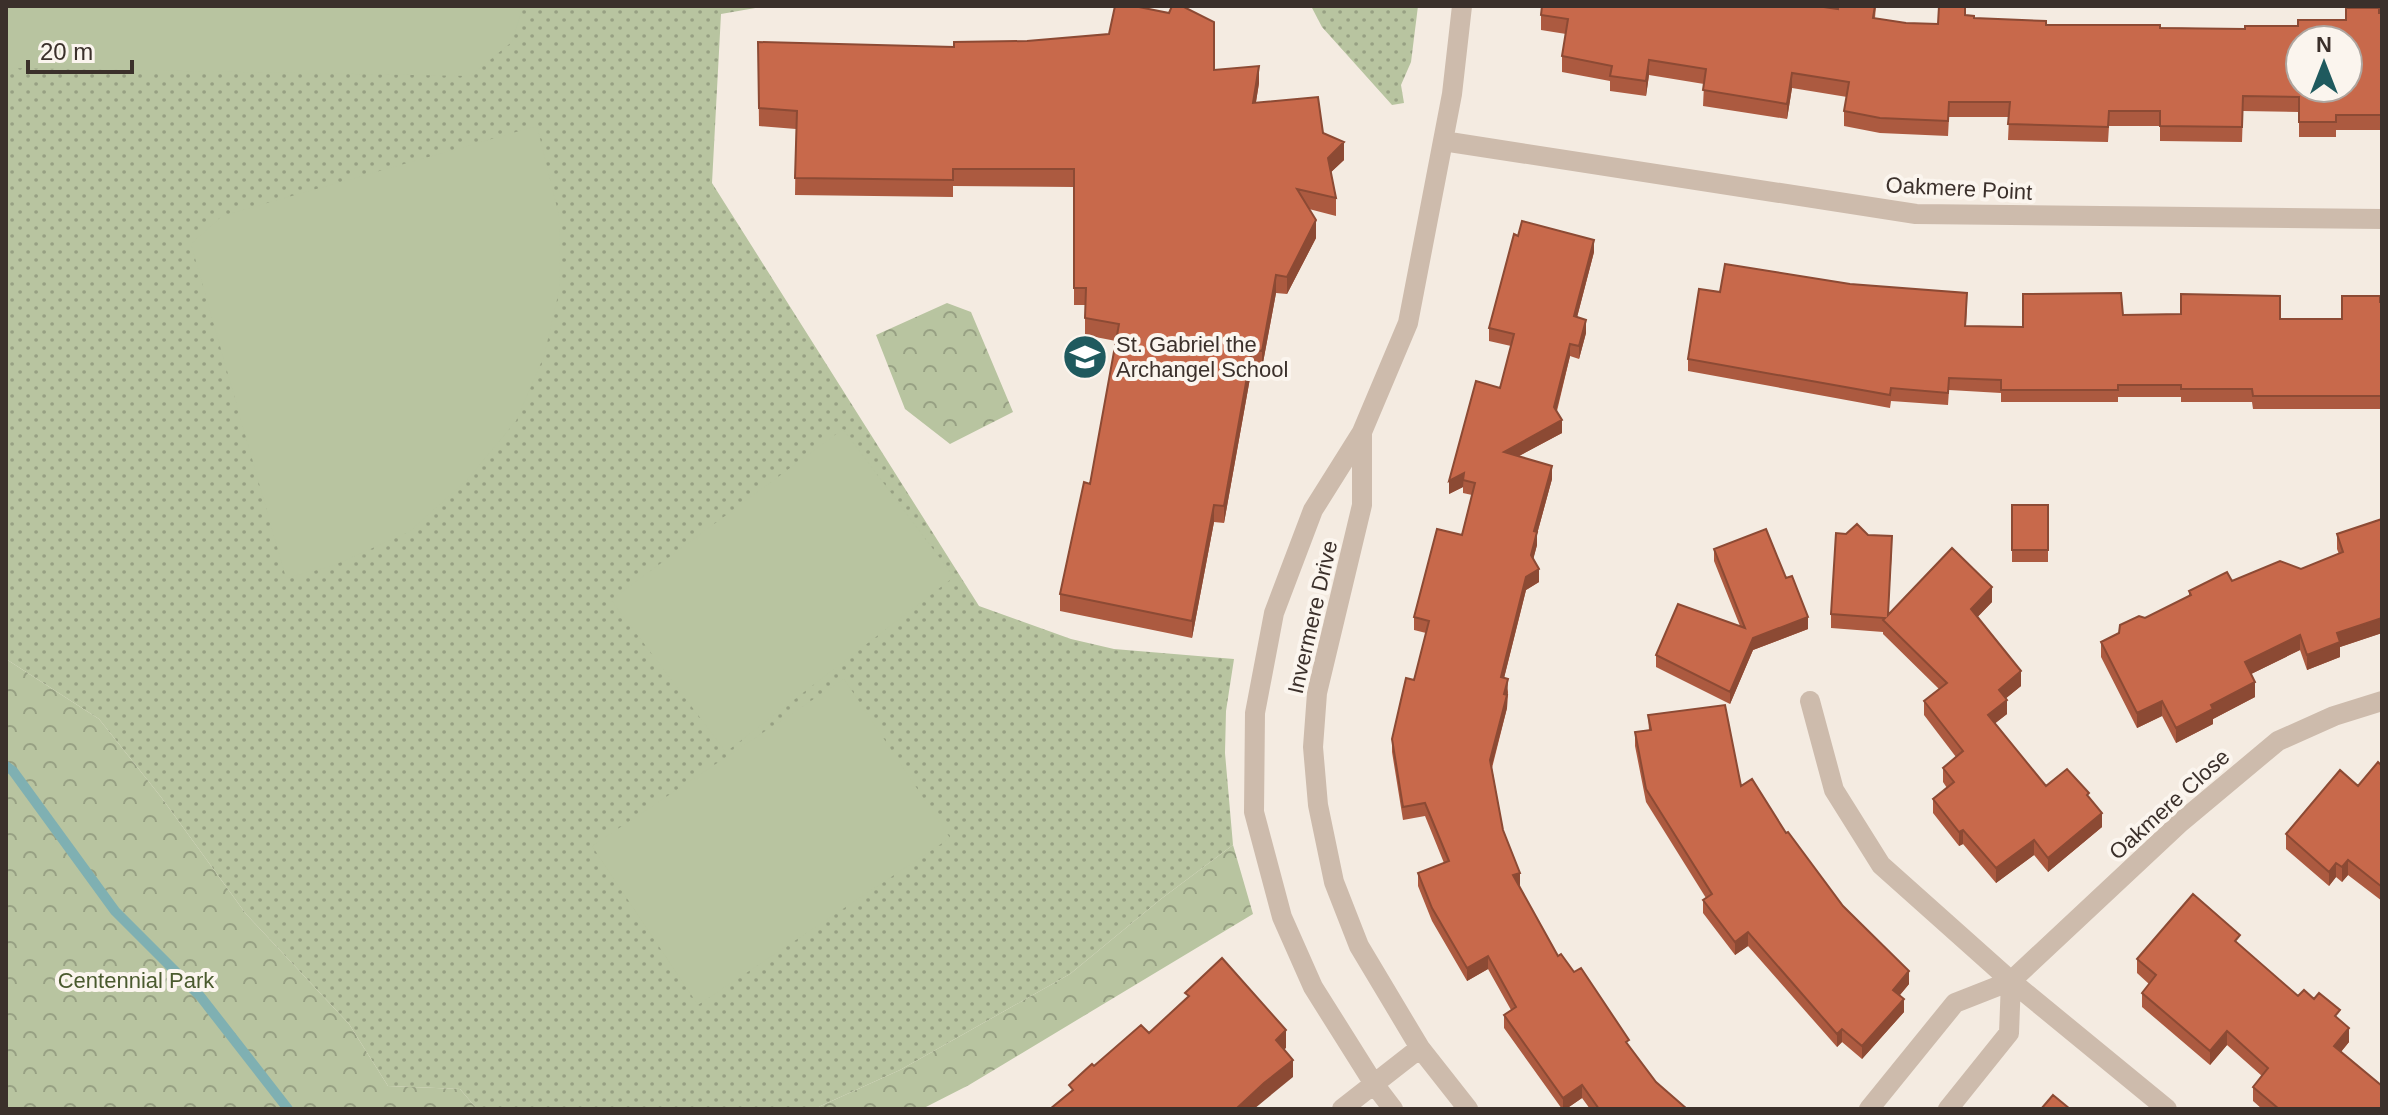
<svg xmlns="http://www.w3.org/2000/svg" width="2388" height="1115" viewBox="0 0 2388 1115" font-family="Helvetica,sans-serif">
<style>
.grass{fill:url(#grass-dots)}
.park{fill:url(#park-crowns)}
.pitch{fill:#b8c4a0}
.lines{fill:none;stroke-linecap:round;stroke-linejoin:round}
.stream{stroke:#7fb0b2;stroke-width:10}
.minor{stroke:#cdbbac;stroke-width:20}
.wall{fill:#ac5a40}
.shaded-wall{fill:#8c4a34}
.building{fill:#c8694b;stroke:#8c4a34;stroke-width:2;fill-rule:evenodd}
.labels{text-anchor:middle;stroke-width:8;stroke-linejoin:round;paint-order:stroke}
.street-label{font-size:22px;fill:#3b302b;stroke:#fbf5ee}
.poi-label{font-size:22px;fill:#3b302b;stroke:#fbf5ee;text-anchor:start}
.park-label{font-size:22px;fill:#4a5a2e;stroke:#fbf5ee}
</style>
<defs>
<pattern id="grass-dots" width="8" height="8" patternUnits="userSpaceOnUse" patternTransform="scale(2)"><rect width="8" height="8" fill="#b8c4a0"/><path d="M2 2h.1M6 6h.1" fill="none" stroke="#97a083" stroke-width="1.8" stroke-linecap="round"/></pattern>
<pattern id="park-crowns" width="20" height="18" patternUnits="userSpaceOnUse" patternTransform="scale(2)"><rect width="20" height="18" fill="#b8c4a0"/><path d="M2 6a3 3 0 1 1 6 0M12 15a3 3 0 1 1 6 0" fill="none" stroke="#97a083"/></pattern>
</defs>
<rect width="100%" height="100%" fill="#f4ebe1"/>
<path class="grass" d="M 6,6 L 767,6 L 721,14 L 712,183 L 979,606 L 1071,639 L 1114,649 L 1234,659 L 1226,711 L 1225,753 L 1233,845 L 1161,899 L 1070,974 L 900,1070 L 814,1109 L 477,1109 L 460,1089 L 388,1086 L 349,1024 L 246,914 L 161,797 L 99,719 L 6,659 Z
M 1311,6 L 1418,6 L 1411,62 L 1401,85 L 1404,103 L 1392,105 L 1322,27 Z"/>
<path class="park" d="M 947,303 L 971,312 L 1013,412 L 950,444 L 905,409 L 876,335 Z
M 6,659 L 99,719 L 161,797 L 246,914 L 349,1024 L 388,1086 L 460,1089 L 477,1109 L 6,1109 Z
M 1233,845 L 1253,914 L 969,1085 L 922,1109 L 814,1109 L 900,1070 L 1070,974 L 1161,899 Z"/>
<path class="pitch" d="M 6,6 L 523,6 L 512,42 L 470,76 L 6,68 Z
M 537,126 L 560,220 L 559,291 L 544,356 L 516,421 L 467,480 L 409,532 L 332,566 L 286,578 L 191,244 L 222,216 Z
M 843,429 L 954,577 L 726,752 L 611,600 Z
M 844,679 L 950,838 L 698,1005 L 592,846 Z"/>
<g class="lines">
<path class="stream" d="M 6,766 L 13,771 L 115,911 L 200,996 L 288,1109"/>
<path class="minor" d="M 1443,141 L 1916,214 L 2382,219
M 1362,432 L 1362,505 L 1317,693 L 1313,747 L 1318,805 L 1334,882 L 1359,946 L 1420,1048 L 1468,1109
M 1810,701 L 1834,790 L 1881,865 L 2011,981 L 2167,1109
M 1342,1109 L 1420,1048
M 1393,1109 L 1374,1084 L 1313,987 L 1282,917 L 1254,812 L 1255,713 L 1274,613 L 1313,510 L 1362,432 L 1408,323 L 1452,94 L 1462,6
M 1869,1109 L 1955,1003 L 2011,981 L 2181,822 L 2278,741 L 2334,716 L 2382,701
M 1948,1109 L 2009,1033 L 2011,981"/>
</g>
<path class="wall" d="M 1876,6 L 1875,18 L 1906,23 L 1938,24 L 1965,15 L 1974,18 L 2046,25 L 2245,29 L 2298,26 L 2346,20 L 2382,13 L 2382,130 L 2336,130 L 2336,137 L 2299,137 L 2299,112 L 2243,111 L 2242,142 L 2160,141 L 2160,126 L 2109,126 L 2108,142 L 2008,140 L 2009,117 L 1949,117 L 1948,136 L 1880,133 L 1844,126 L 1844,111 L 1847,97 L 1792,88 L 1787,119 L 1703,106 L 1704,84 L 1649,75 L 1646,96 L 1610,91 L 1610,81 L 1562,72 L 1562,56 L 1566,34 L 1541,30 L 1541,15 L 1838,9 Z
M 758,42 L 1214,70 L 1259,83 L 1256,102 L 1323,133 L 1344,160 L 1331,172 L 1336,198 L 1336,216 L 1309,209 L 1316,238 L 1287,294 L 1276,293 L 1262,368 L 1252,367 L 1224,523 L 1214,522 L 1192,638 L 1060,611 L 1060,594 L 1090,484 L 1116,341 L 1085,335 L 1085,305 L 1074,305 L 1074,187 L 953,186 L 953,197 L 795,195 L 796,129 L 759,126 Z
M 1518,236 L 1594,252 L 1577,317 L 1586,333 L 1579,359 L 1570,356 L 1557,411 L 1562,433 L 1519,456 L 1552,479 L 1537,534 L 1537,545 L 1533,559 L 1539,582 L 1526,590 L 1504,678 L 1508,692 L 1507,708 L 1492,768 L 1503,830 L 1519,886 L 1558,956 L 1656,1082 L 1687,1109 L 1590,1109 L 1582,1098 L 1566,1109 L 1562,1109 L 1504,1028 L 1504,1015 L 1511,1010 L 1488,969 L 1467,981 L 1432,921 L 1418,886 L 1418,873 L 1444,863 L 1425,816 L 1403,820 L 1392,752 L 1392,739 L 1414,680 L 1426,633 L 1414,630 L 1414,617 L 1462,535 L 1472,495 L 1463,493 L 1463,487 L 1449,494 L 1500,388 L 1511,346 L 1489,341 L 1489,328 Z
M 1720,292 L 1967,305 L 1966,326 L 2023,327 L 2123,315 L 2280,319 L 2342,319 L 2382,302 L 2382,409 L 2253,409 L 2252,402 L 2181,402 L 2181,397 L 2118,397 L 2118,402 L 2001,402 L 2001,393 L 1949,390 L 1948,405 L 1891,401 L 1890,408 L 1688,371 L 1688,359 Z
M 2012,505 L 2048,505 L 2048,562 L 2012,562 Z
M 2382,519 L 2382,633 L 2340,647 L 2340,657 L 2307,670 L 2300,650 L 2251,674 L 2255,697 L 2213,719 L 2213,724 L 2176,743 L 2162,716 L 2137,728 L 2101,657 L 2101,642 L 2189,596 L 2189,591 L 2232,581 L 2301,569 L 2339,554 L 2337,549 L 2337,534 Z
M 1868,535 L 1892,550 L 1888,614 L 1992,602 L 1977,617 L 2021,686 L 2006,698 L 2007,714 L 1995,723 L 2046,786 L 2089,797 L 2102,827 L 2048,872 L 2034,855 L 1996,883 L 1963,844 L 1959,846 L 1933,813 L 1933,799 L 1947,788 L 1943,782 L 1943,768 L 1956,757 L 1924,715 L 1924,701 L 1939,689 L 1883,634 L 1883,632 L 1831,628 L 1831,614 Z
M 1714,549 L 1808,629 L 1753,650 L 1730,704 L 1656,667 L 1656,655 L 1740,626 L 1714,561 Z
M 1648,715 L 1741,786 L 1786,833 L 1843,906 L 1909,984 L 1900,995 L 1904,1012 L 1862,1059 L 1842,1042 L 1837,1047 L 1748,946 L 1735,955 L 1703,913 L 1703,900 L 1706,898 L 1646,802 L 1635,746 L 1635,732 L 1649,730 Z
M 2382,766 L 2382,901 L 2348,875 L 2342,882 L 2336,877 L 2329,886 L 2286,849 L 2286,834 L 2358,786 Z
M 2240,945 L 2298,996 L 2340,1020 L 2349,1042 L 2341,1052 L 2382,1109 L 2262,1109 L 2253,1101 L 2253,1087 L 2262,1076 L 2227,1045 L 2210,1065 L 2142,1007 L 2142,993 L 2149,984 L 2137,973 L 2137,959 Z"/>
<path class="shaded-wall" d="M 1649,60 L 1649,75 L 1646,96 L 1646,81 Z
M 1259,66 L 1259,83 L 1253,120 L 1253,103 Z
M 1792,73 L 1792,88 L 1787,119 L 1787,104 Z
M 1344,142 L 1344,160 L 1328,175 L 1328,158 Z
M 1316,220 L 1316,238 L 1287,294 L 1287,277 Z
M 1594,240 L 1594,252 L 1574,329 L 1574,316 Z
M 1276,275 L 1276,293 L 1262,368 L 1262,351 Z
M 1586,320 L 1586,333 L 1579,359 L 1579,346 Z
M 1570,344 L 1570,356 L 1554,420 L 1554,407 Z
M 1252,349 L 1252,367 L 1224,523 L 1224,506 Z
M 1562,420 L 1562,433 L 1504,464 L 1504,452 Z
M 1552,466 L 1552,479 L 1537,534 L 1537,545 L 1531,568 L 1531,555 L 1534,531 Z
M 1464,473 L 1463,487 L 1449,494 L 1449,481 Z
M 1214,505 L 1214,522 L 1192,638 L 1192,621 Z
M 1539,569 L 1539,582 L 1526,590 L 1501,690 L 1501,677 L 1526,577 Z
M 1992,587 L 1992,602 L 1971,624 L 1971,609 Z
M 1808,617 L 1808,629 L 1753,650 L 1730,704 L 1730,692 L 1753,638 Z
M 2382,618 L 2382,633 L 2340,647 L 2340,657 L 2307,670 L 2307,655 L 2337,633 Z
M 2300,635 L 2300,650 L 2245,677 L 2245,662 Z
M 2021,671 L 2021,686 L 1999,704 L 1999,690 Z
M 1508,679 L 1507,708 L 1490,773 L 1490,760 Z
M 2255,682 L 2255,697 L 2213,719 L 2213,724 L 2176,743 L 2176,728 L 2211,705 Z
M 2007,700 L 2007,714 L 1988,729 L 1988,715 Z
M 2162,701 L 2162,716 L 2137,728 L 2137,713 Z
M 2102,813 L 2102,827 L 2048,872 L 2048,858 Z
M 1963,830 L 1963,844 L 1959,846 L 1959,832 Z
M 2034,840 L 2034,855 L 1996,883 L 1996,868 Z
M 2348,860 L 2348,875 L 2342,882 L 2342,867 Z
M 2336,863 L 2336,877 L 2329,886 L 2329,872 Z
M 1520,873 L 1520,886 L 1513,888 L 1513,875 Z
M 1748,932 L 1748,946 L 1735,955 L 1735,942 Z
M 1488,956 L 1488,969 L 1467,981 L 1467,968 Z
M 1909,971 L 1909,984 L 1893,1003 L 1893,990 Z
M 1904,999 L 1904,1012 L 1862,1059 L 1862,1046 Z
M 2349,1028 L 2349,1042 L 2334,1060 L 2334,1046 Z
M 1842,1029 L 1842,1042 L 1837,1047 L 1837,1034 Z
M 1286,1030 L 1286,1048 L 1276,1057 L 1276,1040 Z
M 2227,1031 L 2227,1045 L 2210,1065 L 2210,1051 Z
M 1293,1060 L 1293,1077 L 1254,1109 L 1236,1109 L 1264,1083 Z
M 1582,1085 L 1582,1098 L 1566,1109 L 1563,1109 L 1563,1098 Z"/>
<path class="building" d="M 1115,6 L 1134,6 L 1169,13 L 1172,6 L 1182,6 L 1214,22 L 1214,70 L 1259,66 L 1253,103 L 1318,97 L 1323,133 L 1344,142 L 1328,158 L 1336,198 L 1297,189 L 1316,220 L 1287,277 L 1276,275 L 1262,351 L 1252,349 L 1224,506 L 1214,505 L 1192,621 L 1060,594 L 1084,482 L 1090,484 L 1119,324 L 1085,318 L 1086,288 L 1074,288 L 1074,169 L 953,169 L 953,180 L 795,178 L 797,111 L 759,108 L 758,42 L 954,47 L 954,42 L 1027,41 L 1109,34 Z
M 1542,6 L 1817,6 L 1838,9 L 1838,6 L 1875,6 L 1873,18 L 1906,23 L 1938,24 L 1939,6 L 1943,6 L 1965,7 L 1965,15 L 1974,16 L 1974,18 L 2046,21 L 2046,25 L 2160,25 L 2160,28 L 2245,29 L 2245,26 L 2298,26 L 2298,20 L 2346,20 L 2346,8 L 2379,8 L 2379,13 L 2382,13 L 2382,115 L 2336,115 L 2336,122 L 2299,122 L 2299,97 L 2243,96 L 2242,127 L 2160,126 L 2160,111 L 2109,111 L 2108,127 L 2008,124 L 2010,102 L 1949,102 L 1948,121 L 1880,118 L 1844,111 L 1849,82 L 1792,73 L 1787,104 L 1703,90 L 1706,69 L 1649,60 L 1646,81 L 1610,76 L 1612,66 L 1562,56 L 1568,19 L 1541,15 ZM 2300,40 L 2348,40 L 2348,88 L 2300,88 Z
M 1522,221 L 1594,240 L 1574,316 L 1586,320 L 1579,346 L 1570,344 L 1554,407 L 1562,420 L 1504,452 L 1552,466 L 1534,531 L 1537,532 L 1531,555 L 1539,569 L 1526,577 L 1501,677 L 1508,679 L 1504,694 L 1507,695 L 1490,760 L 1503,830 L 1520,873 L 1513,875 L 1558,956 L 1561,954 L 1574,972 L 1581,968 L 1629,1040 L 1626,1042 L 1656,1082 L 1687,1109 L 1599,1109 L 1582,1085 L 1563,1098 L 1504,1015 L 1516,1007 L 1488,956 L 1467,968 L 1432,908 L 1418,873 L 1449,861 L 1425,803 L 1403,807 L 1392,739 L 1406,678 L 1414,680 L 1429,621 L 1414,617 L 1437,529 L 1462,535 L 1475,483 L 1463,480 L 1464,473 L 1449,481 L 1476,381 L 1500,388 L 1514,334 L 1489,328 L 1514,234 L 1518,236 Z
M 1725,264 L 1850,284 L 1967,293 L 1965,326 L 2023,327 L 2023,294 L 2121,293 L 2123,315 L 2181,314 L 2181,294 L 2280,296 L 2280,319 L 2342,319 L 2342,296 L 2380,296 L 2380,302 L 2382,302 L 2382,396 L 2253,396 L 2252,389 L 2181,389 L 2181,385 L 2118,385 L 2118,390 L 2001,390 L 2001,380 L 1949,378 L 1948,393 L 1891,388 L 1890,395 L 1688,359 L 1699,289 L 1720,292 Z
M 2012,505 L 2048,505 L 2048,550 L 2012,550 Z
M 2382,519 L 2382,618 L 2337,633 L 2340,642 L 2307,655 L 2300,635 L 2245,662 L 2255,682 L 2211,705 L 2213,709 L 2176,728 L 2162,701 L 2137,713 L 2101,642 L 2119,633 L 2120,625 L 2139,616 L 2145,618 L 2191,595 L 2189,591 L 2227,572 L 2232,581 L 2280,561 L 2301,569 L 2343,552 L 2337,534 Z
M 1857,524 L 1868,535 L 1892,536 L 1888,615 L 1952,548 L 1992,587 L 1971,609 L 2021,671 L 1999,690 L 2007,700 L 1988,715 L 2046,786 L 2067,769 L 2089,793 L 2087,795 L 2102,813 L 2048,858 L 2034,840 L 1996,868 L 1963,830 L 1959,832 L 1933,799 L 1954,782 L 1943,768 L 1963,751 L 1924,701 L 1947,683 L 1883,620 L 1885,618 L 1831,614 L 1836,533 L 1846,534 Z
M 1766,529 L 1786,578 L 1792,576 L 1808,617 L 1753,638 L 1730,692 L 1656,655 L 1678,604 L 1745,628 L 1714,549 Z
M 1725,705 L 1741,786 L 1752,779 L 1786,833 L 1788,832 L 1843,906 L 1909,971 L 1893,990 L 1904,999 L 1862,1046 L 1842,1029 L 1837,1034 L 1748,932 L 1735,942 L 1703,900 L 1712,894 L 1646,789 L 1635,732 L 1651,730 L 1648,715 Z
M 2378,762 L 2382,766 L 2382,887 L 2348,860 L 2342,867 L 2336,863 L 2329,872 L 2286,834 L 2340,770 L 2358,786 Z
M 2193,894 L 2240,935 L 2235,941 L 2298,996 L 2304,990 L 2314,999 L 2319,993 L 2340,1010 L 2335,1016 L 2349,1028 L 2334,1046 L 2382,1086 L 2382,1109 L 2279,1109 L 2253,1087 L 2268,1068 L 2227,1031 L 2210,1051 L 2142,993 L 2156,975 L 2137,959 Z
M 1222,958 L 1286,1030 L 1276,1040 L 1293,1060 L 1264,1083 L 1236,1109 L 1050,1109 L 1073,1090 L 1069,1085 L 1082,1073 L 1092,1064 L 1094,1066 L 1141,1025 L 1149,1033 L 1189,996 L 1185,993 Z
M 2053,1095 L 2070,1109 L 2041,1109 Z"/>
<defs>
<g id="school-disc" transform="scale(2.3)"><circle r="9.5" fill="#1f5a5e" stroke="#fbf5ee"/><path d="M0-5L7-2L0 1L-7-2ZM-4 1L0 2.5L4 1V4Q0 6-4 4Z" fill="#fff"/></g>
</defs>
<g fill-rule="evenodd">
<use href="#school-disc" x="1085" y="357"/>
</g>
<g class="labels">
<g class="street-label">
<text transform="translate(1959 188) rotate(3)" y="8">Oakmere Point</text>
<text transform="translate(1312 617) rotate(-77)" y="8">Invermere Drive</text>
<text transform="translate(2169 804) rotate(-42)" y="8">Oakmere Close</text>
</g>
<g class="poi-label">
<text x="1116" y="352">St. Gabriel the<tspan x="1116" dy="25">Archangel School</tspan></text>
</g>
<g class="park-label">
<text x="136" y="988">Centennial Park</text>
</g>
</g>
<rect width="2388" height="1115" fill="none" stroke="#3b302b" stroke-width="16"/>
<g transform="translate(2324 64)"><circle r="38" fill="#fbf5ee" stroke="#aea6a0" stroke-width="2"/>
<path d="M0-6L14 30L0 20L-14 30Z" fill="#1f5a5e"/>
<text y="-12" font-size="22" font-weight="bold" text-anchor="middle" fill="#3b302b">N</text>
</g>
<path d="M28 60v12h104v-12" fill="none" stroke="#3b302b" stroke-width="4"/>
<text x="40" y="60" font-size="24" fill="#3b302b" stroke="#fbf5ee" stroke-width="6" paint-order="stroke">20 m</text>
</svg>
